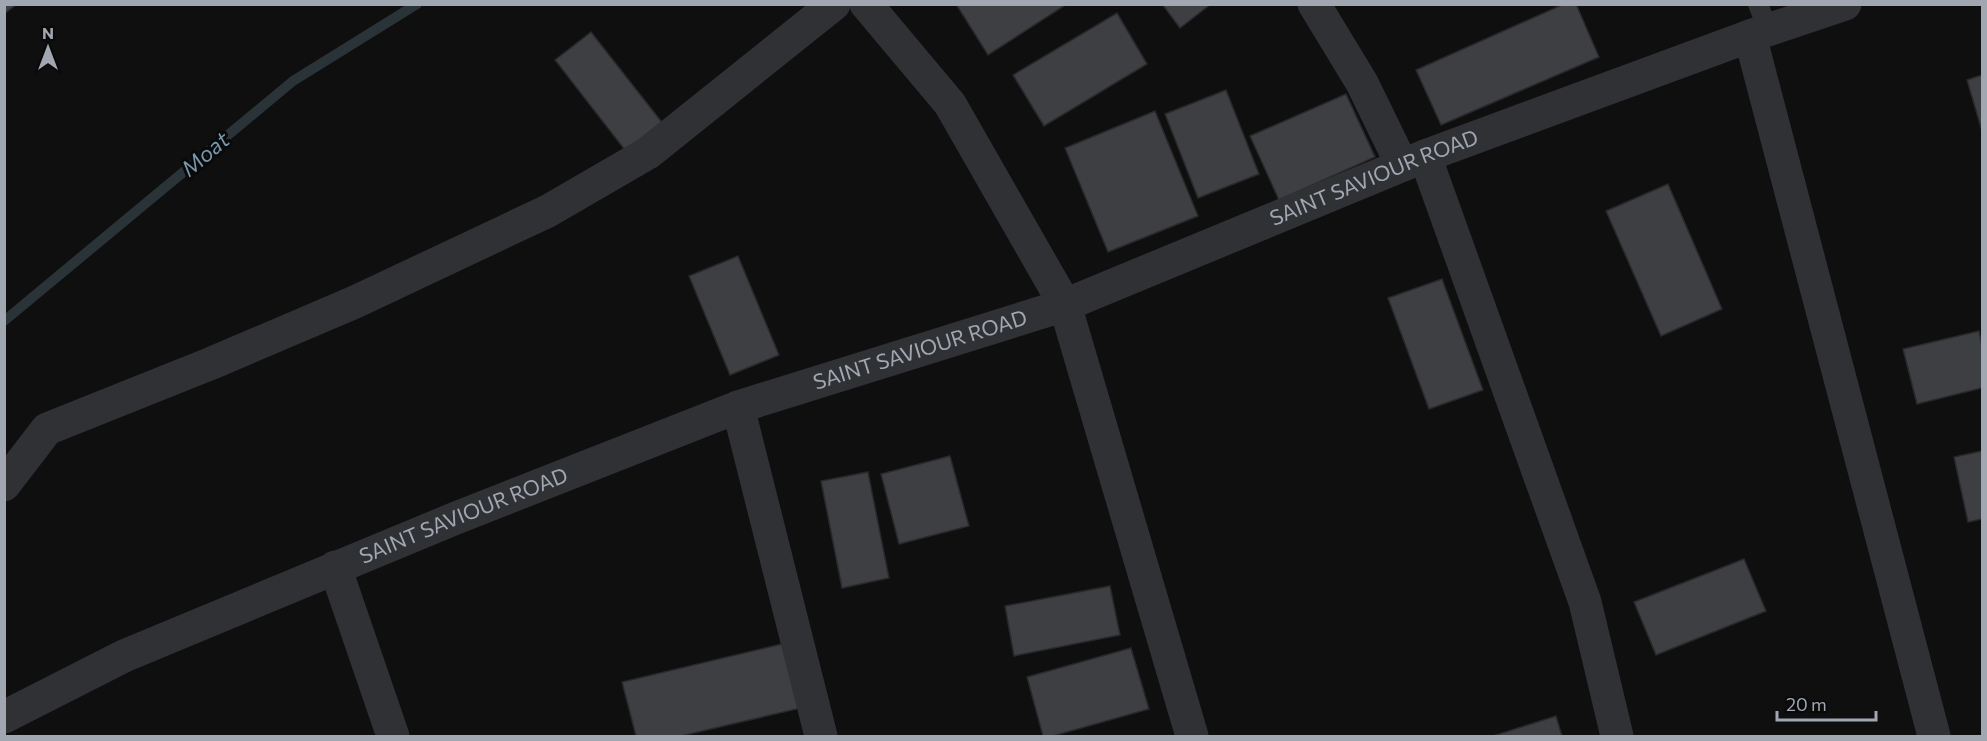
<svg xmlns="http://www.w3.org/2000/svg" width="1987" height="741" viewBox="0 0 1987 741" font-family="Commissioner,sans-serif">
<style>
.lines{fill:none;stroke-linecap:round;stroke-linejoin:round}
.stream{stroke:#293338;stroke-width:10}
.building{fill:#3e3f43;stroke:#29292c;stroke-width:1.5}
.service{stroke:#303135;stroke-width:20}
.minor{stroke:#303135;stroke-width:33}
.tertiary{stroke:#303135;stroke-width:33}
.labels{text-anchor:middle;stroke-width:6;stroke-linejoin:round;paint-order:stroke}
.street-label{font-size:21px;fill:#a0a7b1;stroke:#0a0a0b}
.water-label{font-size:22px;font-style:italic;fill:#7798ad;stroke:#0a0a0b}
</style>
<rect width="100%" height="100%" fill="#0f0f10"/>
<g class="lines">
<path class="stream" d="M 4,321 L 293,81 L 417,4"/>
</g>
<path class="building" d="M 4,4 L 17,4 L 4,14 Z
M 956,4 L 1067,4 L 988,55 Z
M 1162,4 L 1211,4 L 1180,28 Z
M 1564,4 L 1576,4 L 1599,57 L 1441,125 L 1416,70 Z
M 1117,13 L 1147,64 L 1044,126 L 1013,75 Z
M 591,32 L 664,125 L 628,154 L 555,60 Z
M 1982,75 L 1982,131 L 1967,80 Z
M 1226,90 L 1259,174 L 1198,198 L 1165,114 Z
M 1346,94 L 1375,157 L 1279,200 L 1250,136 Z
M 1155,111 L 1198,216 L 1108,252 L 1065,148 Z
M 1668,184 L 1722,309 L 1661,336 L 1606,211 Z
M 738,256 L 779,355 L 730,375 L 689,276 Z
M 1442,279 L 1483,390 L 1429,409 L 1388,298 Z
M 1979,331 L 1982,346 L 1982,388 L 1917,404 L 1903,349 Z
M 1982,451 L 1982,519 L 1968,522 L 1954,457 Z
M 950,456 L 969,526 L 899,544 L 881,474 Z
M 868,472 L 889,578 L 842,588 L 821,481 Z
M 1744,559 L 1766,611 L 1656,655 L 1634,602 Z
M 1110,586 L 1120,635 L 1014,656 L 1005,606 Z
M 786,643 L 801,708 L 681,736 L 636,736 L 622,682 Z
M 1131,648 L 1149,709 L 1053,736 L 1043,736 L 1027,677 Z
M 1556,716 L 1562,736 L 1493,736 Z"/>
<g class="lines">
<path class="service" d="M 1758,4 L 1768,30"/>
<path class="minor" d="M 866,4 L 950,104 L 1065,305 L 1192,736
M 1314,4 L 1362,83 L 1402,165
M 1750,36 L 1934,736
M 1425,156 L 1585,602 L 1617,736
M 738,407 L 821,736
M 4,485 L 47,429 L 212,363 L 355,302 L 548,211 L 648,153 L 834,4
M 335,567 L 393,736"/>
<path class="tertiary" id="s1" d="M 4,717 L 124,656 L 456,518 L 738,407 L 1065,305 L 1425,156 L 1750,36 L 1845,4"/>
</g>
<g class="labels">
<g class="street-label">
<text dy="7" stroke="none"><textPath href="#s1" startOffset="1474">SAINT SAVIOUR ROAD</textPath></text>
<text dy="7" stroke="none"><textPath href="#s1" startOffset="988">SAINT SAVIOUR ROAD</textPath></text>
<text dy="7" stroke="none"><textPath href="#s1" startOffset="502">SAINT SAVIOUR ROAD</textPath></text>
</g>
<g class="water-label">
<text transform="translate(205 154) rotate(-40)" y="8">Moat</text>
</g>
</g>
<rect width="1987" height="741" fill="none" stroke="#a0a7b1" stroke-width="12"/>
<g transform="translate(48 48)" stroke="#0a0a0b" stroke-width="4.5" paint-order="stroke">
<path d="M0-4.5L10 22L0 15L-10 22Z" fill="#a0a7b1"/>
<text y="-9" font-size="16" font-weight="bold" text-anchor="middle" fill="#a0a7b1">N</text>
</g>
<path d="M1777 711v9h99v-9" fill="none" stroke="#a0a7b1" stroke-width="3"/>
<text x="1786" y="711" font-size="18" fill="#a0a7b1" stroke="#0a0a0b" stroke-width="4.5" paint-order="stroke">20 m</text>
</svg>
